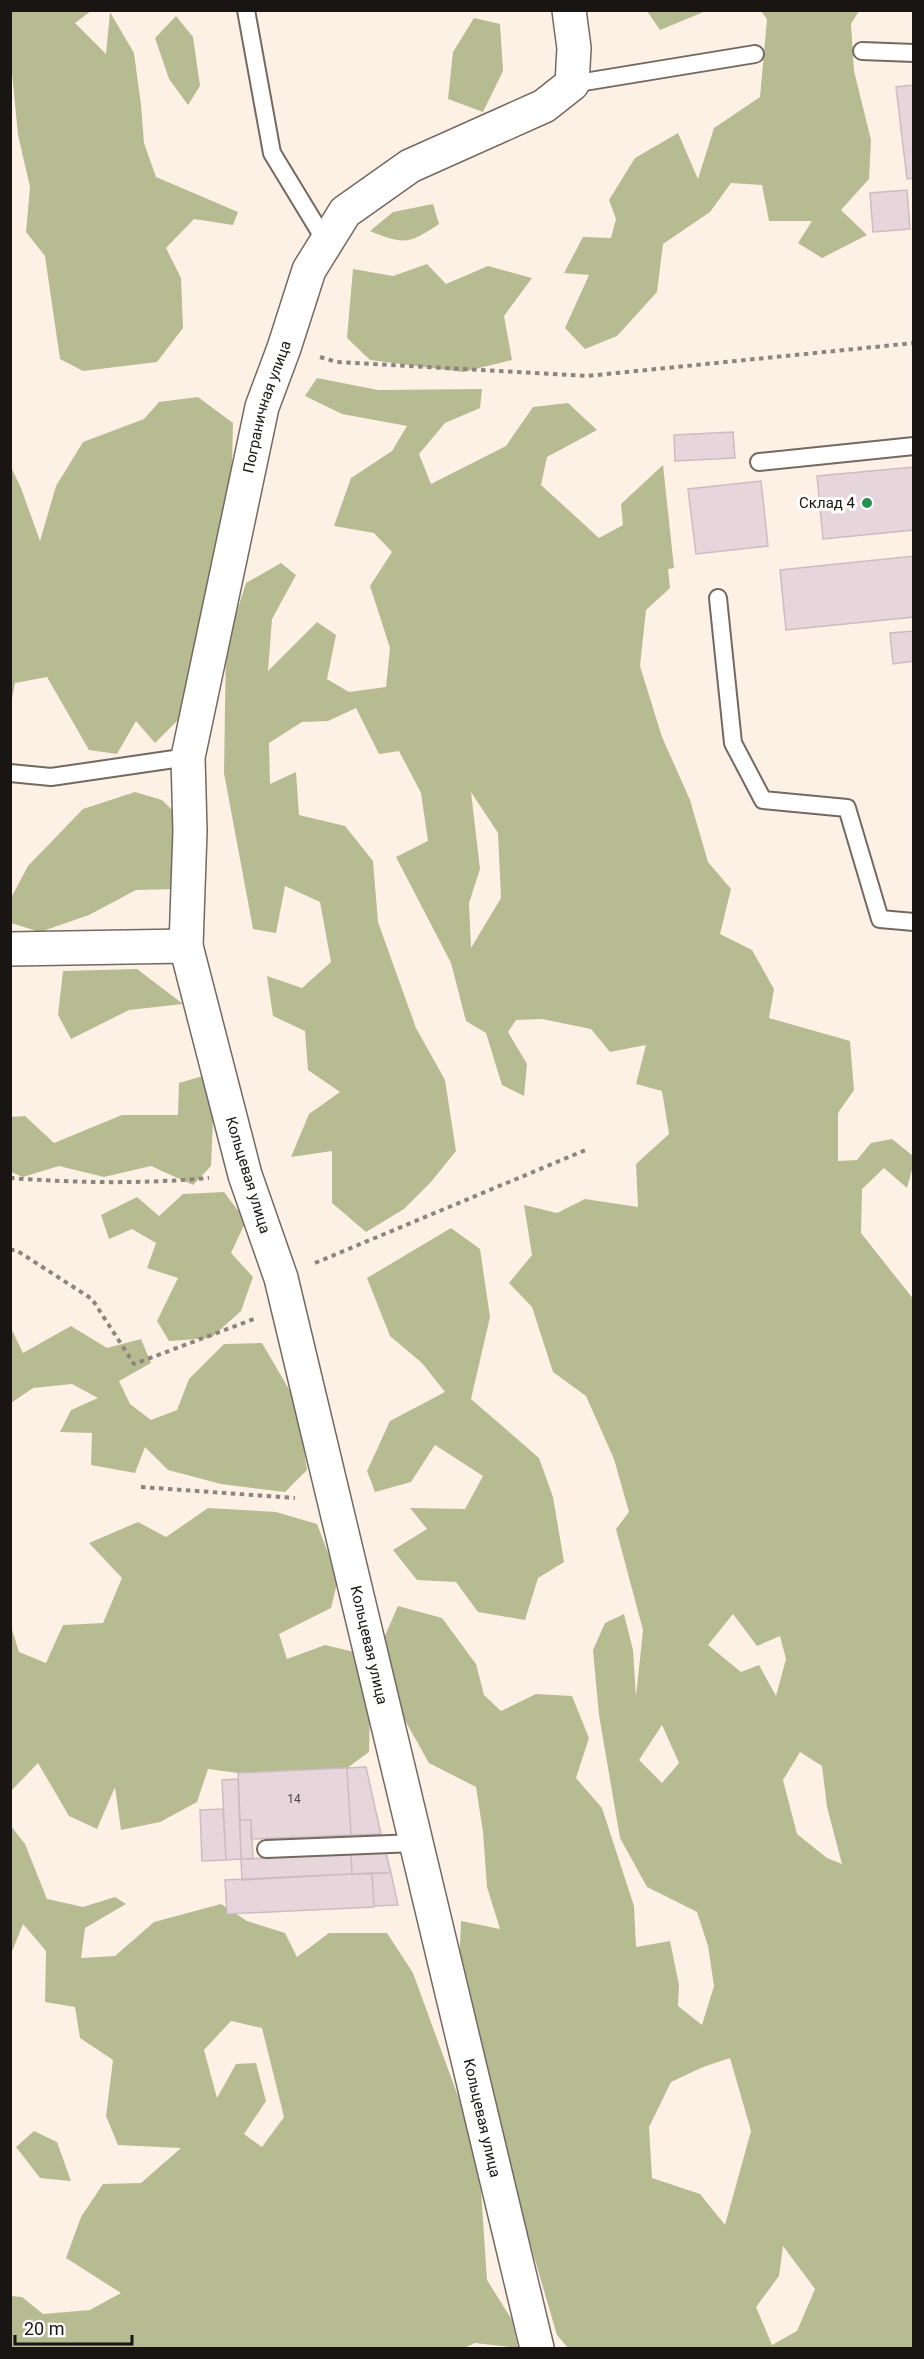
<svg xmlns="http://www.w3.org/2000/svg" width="924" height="2359" viewBox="0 0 924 2359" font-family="Roboto,sans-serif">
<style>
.forest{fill:#b7bb91;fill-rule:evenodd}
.building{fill:#e6d6dc;stroke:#ccbcc2;stroke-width:1.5}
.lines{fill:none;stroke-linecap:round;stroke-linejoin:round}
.lane-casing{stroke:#736960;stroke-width:20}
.street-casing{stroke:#736960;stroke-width:36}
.path{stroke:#8d857d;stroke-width:4;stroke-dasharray:4.5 4.5;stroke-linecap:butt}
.lane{stroke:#fff;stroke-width:16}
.street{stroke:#fff;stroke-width:33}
.poi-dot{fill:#24924a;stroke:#fff;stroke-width:2}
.labels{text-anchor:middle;stroke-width:6;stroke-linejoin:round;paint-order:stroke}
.number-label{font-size:12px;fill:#4c4544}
.street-label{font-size:15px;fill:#191512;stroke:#fff}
.poi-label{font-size:15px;fill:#191512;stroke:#fff;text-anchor:end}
</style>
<rect width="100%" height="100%" fill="#fdf1e6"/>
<path class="forest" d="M 10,11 L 91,11 L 75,23 L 106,54 L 110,12 L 134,53 L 141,105 L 144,143 L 156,177 L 238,212 L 233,225 L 194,219 L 166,248 L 181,278 L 183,328 L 157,362 L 83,371 L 60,359 L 45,256 L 26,232 L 30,187 L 18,135 L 11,62 Z
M 647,11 L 706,11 L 660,30 Z
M 761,11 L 859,11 L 851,24 L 854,71 L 871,140 L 869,179 L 841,210 L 867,235 L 822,258 L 798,243 L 812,221 L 769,221 L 762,185 L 731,183 L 710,212 L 663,244 L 657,292 L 617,336 L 585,349 L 565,328 L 589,275 L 564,273 L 583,237 L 611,238 L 616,219 L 609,200 L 635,158 L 678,133 L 698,179 L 714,128 L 760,97 L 767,19 Z
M 176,16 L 193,37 L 200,86 L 188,105 L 169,79 L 155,38 Z
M 474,18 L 500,24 L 503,71 L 483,112 L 448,99 L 453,52 Z
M 433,204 L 439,224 C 409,244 404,245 370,231 L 393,212 Z
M 427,264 L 446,284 L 488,266 L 532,278 L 504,316 L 512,360 L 463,372 L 370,360 L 347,338 L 353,269 L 393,276 Z
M 317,378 L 378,390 L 482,389 L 480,408 L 445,423 L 419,454 L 431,484 L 506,446 L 533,407 L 568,403 L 597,430 L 547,457 L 541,485 L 599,538 L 623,525 L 621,504 L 663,465 L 674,568 L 668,569 L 670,588 L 646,610 L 640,666 L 662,737 L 690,800 L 708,862 L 731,889 L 720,934 L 752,950 L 774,989 L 769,1018 L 850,1041 L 854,1090 L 838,1113 L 838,1161 L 857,1160 L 871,1143 L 892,1139 L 913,1156 L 913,1166 L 907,1188 L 884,1168 L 862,1189 L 861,1233 L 914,1300 L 913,2348 L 568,2348 L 557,2335 L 499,2137 L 477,2021 L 459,1972 L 461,1921 L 500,1929 L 487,1887 L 483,1832 L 476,1787 L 429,1763 L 398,1708 L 383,1640 L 398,1606 L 442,1618 L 476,1664 L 484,1695 L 501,1711 L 536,1694 L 572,1696 L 589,1738 L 576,1778 L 602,1808 L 634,1906 L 636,1947 L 670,1941 L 679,1985 L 678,2006 L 702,2025 L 714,1986 L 708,1946 L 697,1912 L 647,1887 L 620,1838 L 599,1715 L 593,1650 L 605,1623 L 624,1614 L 633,1650 L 636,1697 L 643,1630 L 616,1529 L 629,1512 L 614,1459 L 586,1396 L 553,1372 L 532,1307 L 509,1283 L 532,1255 L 524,1205 L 557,1213 L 585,1199 L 638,1207 L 636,1164 L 669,1134 L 662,1091 L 636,1084 L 646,1045 L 610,1052 L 591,1029 L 542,1019 L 516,1020 L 508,1032 L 527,1064 L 524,1096 L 502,1085 L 486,1033 L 466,1021 L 451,963 L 396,857 L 428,841 L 421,793 L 399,751 L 379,754 L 356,708 L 328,721 L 302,722 L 269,743 L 270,784 L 296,772 L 299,815 L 345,826 L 373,861 L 378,922 L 416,1028 L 445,1080 L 456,1151 L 431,1182 L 404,1209 L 366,1232 L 332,1203 L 332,1151 L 291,1157 L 309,1114 L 340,1092 L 308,1070 L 305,1031 L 273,1016 L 267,976 L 302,988 L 331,962 L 320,902 L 285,886 L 276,933 L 253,929 L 224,773 L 226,645 L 246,583 L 281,563 L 296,575 L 272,619 L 268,671 L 317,622 L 336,635 L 327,679 L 349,692 L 386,687 L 390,648 L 370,586 L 392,552 L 374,533 L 334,526 L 351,478 L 392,451 L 407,426 L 342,414 L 305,396 ZM 471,792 L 498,833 L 501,898 L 471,948 L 469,903 L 480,869 ZM 733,1614 L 757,1646 L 780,1636 L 786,1659 L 776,1696 L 759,1665 L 741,1672 L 708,1645 ZM 662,1725 L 679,1763 L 662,1783 L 639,1760 ZM 800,1752 L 822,1766 L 827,1807 L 842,1864 L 827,1858 L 797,1834 L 783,1780 ZM 730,2058 L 751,2131 L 725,2225 L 700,2194 L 652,2178 L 649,2127 L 671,2082 L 703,2067 ZM 783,2246 L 815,2289 L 797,2331 L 772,2345 L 756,2307 L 779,2276 Z
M 198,397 L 233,423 L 232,466 L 221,551 L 182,716 L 155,743 L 136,721 L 117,754 L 89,750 L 47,677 L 15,683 L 11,704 L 11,467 L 21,488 L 40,541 L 56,486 L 83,442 L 144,419 L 159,402 Z
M 135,792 L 162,800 L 185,823 L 176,889 L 136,890 L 89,915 L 40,932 L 11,923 L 11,898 L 28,866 L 83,809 Z
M 137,969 L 183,1004 L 129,1010 L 71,1039 L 58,1015 L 63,971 Z
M 206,1075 L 213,1119 L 211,1166 L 193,1185 L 151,1166 L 104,1177 L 59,1166 L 23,1177 L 11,1172 L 11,1117 L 25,1116 L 54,1143 L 122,1115 L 178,1115 L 179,1083 Z
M 224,1192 L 246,1221 L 231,1253 L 253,1277 L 241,1311 L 211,1338 L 169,1341 L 157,1321 L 178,1278 L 147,1268 L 156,1243 L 132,1229 L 109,1239 L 101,1215 L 137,1197 L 159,1216 L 183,1194 Z
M 451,1228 L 480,1249 L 490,1317 L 471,1399 L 539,1458 L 553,1497 L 564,1562 L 538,1578 L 525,1620 L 478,1612 L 456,1582 L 417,1580 L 393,1550 L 427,1529 L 410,1508 L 465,1509 L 483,1476 L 435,1445 L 411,1482 L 375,1492 L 367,1471 L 390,1421 L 445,1392 L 422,1363 L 390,1336 L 367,1278 Z
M 10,1326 L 23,1353 L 71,1326 L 107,1348 L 141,1339 L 151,1363 L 119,1381 L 130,1404 L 151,1420 L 177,1410 L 189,1379 L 224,1344 L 262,1343 L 297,1403 L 307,1470 L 285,1492 L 221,1484 L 168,1470 L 145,1447 L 135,1473 L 91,1465 L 92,1433 L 60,1432 L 71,1410 L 98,1398 L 72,1384 L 33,1388 L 11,1403 Z
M 208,1508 L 276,1512 L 317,1524 L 338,1579 L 331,1608 L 279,1634 L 287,1659 L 325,1645 L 354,1652 L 370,1708 L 369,1752 L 347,1768 L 238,1773 L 208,1769 L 197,1802 L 160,1822 L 121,1830 L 115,1787 L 97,1829 L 69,1816 L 38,1763 L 13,1789 L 11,1789 L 10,1623 L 19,1652 L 46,1663 L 63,1625 L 103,1623 L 122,1578 L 89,1543 L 138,1522 L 166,1537 Z
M 11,1826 L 25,1844 L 47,1899 L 83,1907 L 115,1897 L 126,1904 L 85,1928 L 81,1958 L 115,1956 L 154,1922 L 221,1904 L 247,1921 L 285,1933 L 297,1957 L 329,1933 L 387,1933 L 413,1973 L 463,2110 L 481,2191 L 487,2280 L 512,2320 L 518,2348 L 475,2343 L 464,2348 L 11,2348 L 11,2296 L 22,2297 L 43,2314 L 90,2310 L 121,2293 L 66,2258 L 81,2217 L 103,2184 L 141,2183 L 181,2148 L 118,2145 L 106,2116 L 113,2060 L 80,2038 L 75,2007 L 45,2002 L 46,1951 L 23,1924 L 11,1954 ZM 231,2021 L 262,2028 L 284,2117 L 262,2147 L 244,2134 L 266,2101 L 256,2063 L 236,2064 L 217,2098 L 204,2050 Z
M 34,2131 L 57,2142 L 71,2181 L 40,2178 L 16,2147 Z"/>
<path class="building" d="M 914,85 L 914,178 L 907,179 L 896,87 Z
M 907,190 L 910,229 L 873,232 L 870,193 Z
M 733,432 L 735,458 L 675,461 L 674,435 Z
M 914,467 L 914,530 L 823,539 L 817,476 Z
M 761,481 L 768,546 L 696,554 L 688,489 Z
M 914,556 L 914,617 L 786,630 L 780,570 Z
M 914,631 L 914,661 L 893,664 L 890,633 Z
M 366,1767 L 381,1834 L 351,1835 L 347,1768 Z
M 347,1768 L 351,1835 L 251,1839 L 251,1820 L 240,1820 L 238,1773 Z
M 238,1779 L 241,1859 L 226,1860 L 222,1780 Z
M 223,1809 L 226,1860 L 202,1861 L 200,1810 Z
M 240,1820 L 251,1820 L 253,1859 L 241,1859 Z
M 386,1853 L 391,1873 L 352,1874 L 351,1854 Z
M 351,1854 L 352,1874 L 242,1880 L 241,1859 Z
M 372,1873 L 391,1873 L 398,1905 L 374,1906 Z
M 372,1873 L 374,1907 L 227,1914 L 225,1880 Z"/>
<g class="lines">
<g class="lane-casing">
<path id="lane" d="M 246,10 L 272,153 L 326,242
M 862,51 L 914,53
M 572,84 L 755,54
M 759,462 L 914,446
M 718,598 L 733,743 L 763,800 L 847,808 L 880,919 L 914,922
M 10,773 L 51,777 L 188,757
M 266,1849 L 416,1843"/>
</g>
<g class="street-casing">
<g id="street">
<path d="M 10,949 L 186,946"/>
<path id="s1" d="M 537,2348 L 281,1278 L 245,1175 L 186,946 L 190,831 L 188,757 L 262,407 L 284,348 L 309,270 L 345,212 L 410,166 L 544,106 L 572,84 L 574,48 L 569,10"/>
</g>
</g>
<path class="path" d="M 320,357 L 337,362 L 587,376 L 914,343
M 10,1178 C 77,1183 142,1184 209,1178
M 10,1250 L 16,1250 L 92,1299 L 134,1364 L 254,1319
M 315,1263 L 588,1149
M 141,1487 L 295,1498"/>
<use href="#lane" class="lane"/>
<use href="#street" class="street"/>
</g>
<circle class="poi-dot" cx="867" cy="503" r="6"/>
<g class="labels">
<g class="number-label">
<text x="294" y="1803">14</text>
</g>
<g class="street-label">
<text dy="5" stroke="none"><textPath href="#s1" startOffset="1994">Пограничная улица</textPath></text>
<text transform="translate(248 1175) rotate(73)" y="5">Кольцевая улица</text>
<text transform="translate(369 1645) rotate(77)" y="5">Кольцевая улица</text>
<text transform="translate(482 2118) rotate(77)" y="5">Кольцевая улица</text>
</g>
<g class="poi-label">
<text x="855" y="508">Склад 4</text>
</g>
</g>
<rect width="924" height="2359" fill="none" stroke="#191512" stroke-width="24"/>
<path d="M15 2335v9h117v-9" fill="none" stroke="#191512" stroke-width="3"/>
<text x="24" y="2335" font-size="18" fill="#191512" stroke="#ffffff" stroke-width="4.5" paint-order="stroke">20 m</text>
</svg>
